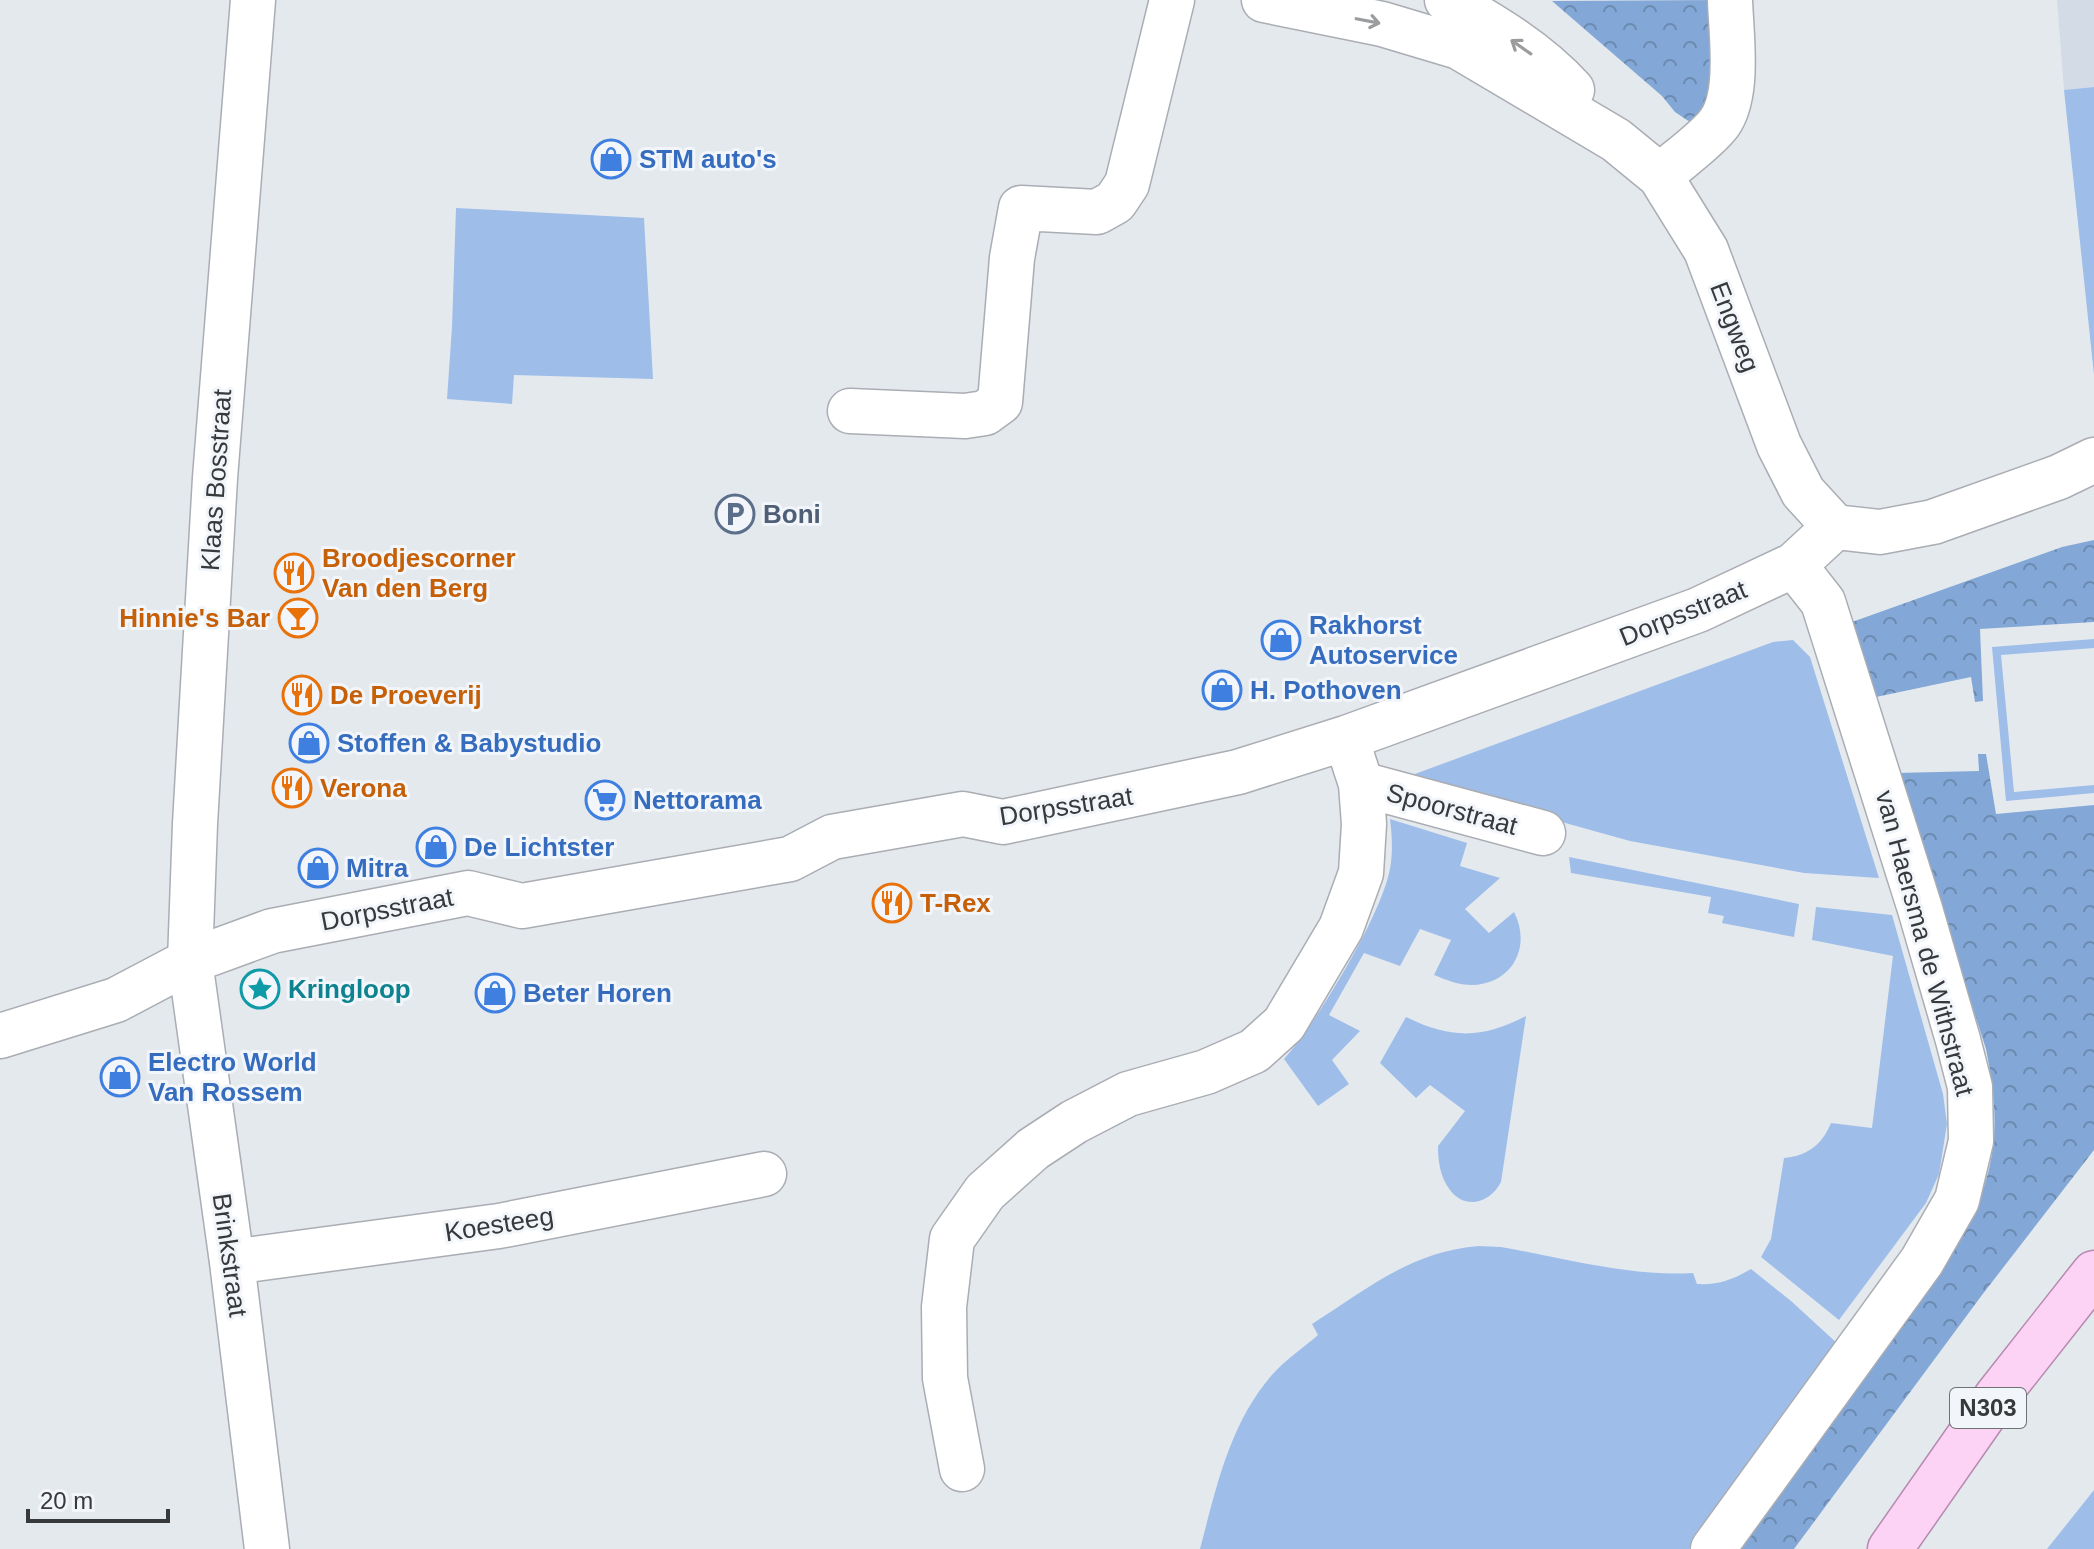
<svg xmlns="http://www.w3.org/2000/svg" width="2094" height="1549" viewBox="0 0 2094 1549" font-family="Helvetica,sans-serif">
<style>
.built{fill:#d3dbe7}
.grass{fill:#9ebee9}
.forest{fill:url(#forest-crowns)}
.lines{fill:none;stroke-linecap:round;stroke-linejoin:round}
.minor-casing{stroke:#aaadb3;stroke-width:47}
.major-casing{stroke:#b68aae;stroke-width:47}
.minor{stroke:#fff;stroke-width:44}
.major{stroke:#fcd3f4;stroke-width:44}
.oneway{stroke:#9b9c9d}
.labels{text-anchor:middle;stroke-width:6;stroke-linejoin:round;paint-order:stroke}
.shield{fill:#f2f6fb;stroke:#6f7275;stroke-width:2}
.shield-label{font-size:24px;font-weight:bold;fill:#37393b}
.shop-label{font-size:26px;font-weight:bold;fill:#366cbe;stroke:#f2f6fb;text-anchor:start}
.street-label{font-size:26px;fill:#37393b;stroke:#f2f6fb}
.service-label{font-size:26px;font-weight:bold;fill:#4e5e75;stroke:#f2f6fb;text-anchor:start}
.food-label{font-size:26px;font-weight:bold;fill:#c56008;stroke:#f2f6fb;text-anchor:start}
.culture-label{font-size:26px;font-weight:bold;fill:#0d838f;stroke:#f2f6fb;text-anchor:start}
</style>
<defs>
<pattern id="forest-crowns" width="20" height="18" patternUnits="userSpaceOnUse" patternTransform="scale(2)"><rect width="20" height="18" fill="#83a8d7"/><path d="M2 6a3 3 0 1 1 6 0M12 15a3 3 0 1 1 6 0" fill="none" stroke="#6c8ab0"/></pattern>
</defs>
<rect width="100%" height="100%" fill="#e4e9ee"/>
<path class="built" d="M 2057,0 L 2094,0 L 2094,87 L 2064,90 Z"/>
<path class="grass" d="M 2094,87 L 2094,375 L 2064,90 Z
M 456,208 L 644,218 L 653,379 L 514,375 L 512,404 L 447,399 L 452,327 Z
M 2094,639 L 2094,648 L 2001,655 L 2014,792 L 2094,785 L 2094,793 L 2006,801 L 1992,647 Z
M 1793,640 L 1810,657 L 1879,878 L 1804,873 L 1630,841 L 1404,778 L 1773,642 Z
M 1390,819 L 1467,843 L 1460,866 L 1500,878 L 1465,909 L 1489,933 L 1514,912 C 1532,947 1512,984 1472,985 C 1459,985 1446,980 1434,975 L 1451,940 L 1420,929 L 1400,966 L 1364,953 L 1329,1015 L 1360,1031 L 1332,1060 L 1349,1084 L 1318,1106 L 1284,1059 C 1317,1022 1381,916 1390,869 C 1393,852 1392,836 1390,819 Z
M 1569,857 L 1799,904 L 1794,937 L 1722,923 L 1724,916 L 1708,913 L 1711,897 L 1571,873 Z
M 1816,907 L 1892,915 L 1943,1094 L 1947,1124 L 1939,1174 L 1926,1203 L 1839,1320 L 1761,1257 L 1771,1239 L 1784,1158 C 1807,1156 1822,1145 1831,1123 L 1872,1128 L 1893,956 L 1812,940 Z
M 1526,1016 L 1501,1182 C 1491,1202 1466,1211 1450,1190 C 1440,1177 1438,1161 1438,1146 L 1465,1111 L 1430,1085 L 1416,1098 L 1380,1063 L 1406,1017 C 1451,1039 1482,1039 1526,1016 Z
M 1479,1246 L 1501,1247 C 1564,1258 1630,1277 1693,1273 L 1697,1284 C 1719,1285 1732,1280 1751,1269 L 1791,1301 L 1839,1345 L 1773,1429 L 1689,1549 L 1200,1549 C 1216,1489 1229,1425 1271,1376 C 1284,1361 1303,1348 1318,1335 L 1312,1324 C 1367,1289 1412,1251 1479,1246 Z
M 2094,1490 L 2094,1549 L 2047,1549 Z"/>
<path class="forest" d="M 1718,0 L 1708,107 L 1690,122 L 1675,112 L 1662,96 L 1552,1 Z
M 2094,540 L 2094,622 L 1980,629 L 1983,701 L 1975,702 L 1971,677 L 1876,697 L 1852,622 L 2062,547 Z
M 1978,754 L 1986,754 L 1996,814 L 2094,805 L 2094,1150 L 1982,1295 L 1794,1549 L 1741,1549 C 1792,1476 1843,1403 1894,1331 C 1929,1282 1975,1229 1989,1169 C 1999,1128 1994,1090 1986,1049 L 1897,773 L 1979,771 Z"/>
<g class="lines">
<g class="minor-casing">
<path id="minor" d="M 253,0 L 215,478 L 195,824 L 190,961 L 232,1262 L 267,1549
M 1264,0 L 1382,24 L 1459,47 L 1616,140 L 1660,176 L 1706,250 L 1779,445 L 1803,492 L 1835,527
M 1447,0 C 1491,24 1539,53 1572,90
M 1660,176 C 1678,160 1700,145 1716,127 C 1741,100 1731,35 1730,0
M 850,411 L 965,416 L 985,413 L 1000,402 L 1012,258 L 1021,208 L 1097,212 L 1115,202 L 1127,184 L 1172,0
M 1361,784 L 1543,833
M 0,1036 L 116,1000 L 190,961 L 272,931 L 468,893 L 522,906 L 790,859 L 832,837 L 963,814 L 1003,822 L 1238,772 L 1346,738 L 1698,610 L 1794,565 L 1835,527 L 1880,532 L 1933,522 L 2059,477 L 2094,460
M 232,1262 L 499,1226 L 764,1174
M 962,1469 L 945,1378 L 944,1307 L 952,1239 L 985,1192 L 1033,1149 L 1074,1122 L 1128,1094 L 1206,1072 L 1254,1051 L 1284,1024 L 1341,928 L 1361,873 L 1364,824 L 1361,784 L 1346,738
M 1713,1549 L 1922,1261 L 1957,1200 L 1971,1141 L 1970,1087 L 1958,1040 L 1920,909 L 1823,602 L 1794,565"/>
</g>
<g class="major-casing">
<path id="major" d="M 1890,1549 L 1997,1396 L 2094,1273"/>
</g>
<use href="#minor" class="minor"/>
<use href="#major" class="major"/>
</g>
<defs><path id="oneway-shaft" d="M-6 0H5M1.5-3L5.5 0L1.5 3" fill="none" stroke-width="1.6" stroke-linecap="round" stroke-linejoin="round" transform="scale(2)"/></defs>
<g class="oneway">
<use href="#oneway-shaft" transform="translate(1368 21) rotate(11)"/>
<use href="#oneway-shaft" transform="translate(1521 47) rotate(-145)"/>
</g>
<defs>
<g id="shop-ring" transform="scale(2)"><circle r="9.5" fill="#f2f6fb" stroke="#3f7fe0" stroke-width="1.5"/><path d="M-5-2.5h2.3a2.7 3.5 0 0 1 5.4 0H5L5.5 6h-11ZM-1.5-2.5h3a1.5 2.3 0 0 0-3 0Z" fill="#3f7fe0"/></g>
<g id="parking-ring" transform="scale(2)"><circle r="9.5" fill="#f2f6fb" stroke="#5c6f8a" stroke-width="1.5"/><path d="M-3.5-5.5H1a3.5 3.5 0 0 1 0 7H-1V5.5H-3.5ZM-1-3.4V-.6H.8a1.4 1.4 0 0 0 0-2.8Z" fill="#5c6f8a"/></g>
<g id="restaurant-ring" transform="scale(2)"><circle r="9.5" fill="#f2f6fb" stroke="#e8710a" stroke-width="1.5"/><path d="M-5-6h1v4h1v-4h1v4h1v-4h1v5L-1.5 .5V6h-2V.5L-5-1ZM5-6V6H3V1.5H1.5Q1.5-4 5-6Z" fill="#e8710a"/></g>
<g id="bar-ring" transform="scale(2)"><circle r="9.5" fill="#f2f6fb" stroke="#e8710a" stroke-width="1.5"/><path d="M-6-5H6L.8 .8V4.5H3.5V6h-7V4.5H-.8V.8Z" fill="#e8710a"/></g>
<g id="supermarket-ring" transform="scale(2)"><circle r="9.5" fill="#f2f6fb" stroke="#3f7fe0" stroke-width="1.5"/><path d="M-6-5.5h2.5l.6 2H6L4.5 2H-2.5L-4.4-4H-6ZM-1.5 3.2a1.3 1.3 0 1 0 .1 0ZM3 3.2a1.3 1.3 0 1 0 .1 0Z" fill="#3f7fe0"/></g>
<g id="sight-ring" transform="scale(2)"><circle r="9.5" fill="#f2f6fb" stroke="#0f9aa8" stroke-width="1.5"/><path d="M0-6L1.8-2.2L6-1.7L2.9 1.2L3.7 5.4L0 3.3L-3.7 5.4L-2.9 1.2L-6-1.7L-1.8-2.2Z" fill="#0f9aa8"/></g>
</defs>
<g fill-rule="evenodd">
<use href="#shop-ring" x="611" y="159"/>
<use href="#parking-ring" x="735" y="514"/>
<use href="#restaurant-ring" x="294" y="573"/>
<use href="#bar-ring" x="298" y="618"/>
<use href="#shop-ring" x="1281" y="640"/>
<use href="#shop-ring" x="1222" y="690"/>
<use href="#restaurant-ring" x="302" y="695"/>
<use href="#shop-ring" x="309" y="743"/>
<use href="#restaurant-ring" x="292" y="788"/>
<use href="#supermarket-ring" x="605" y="800"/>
<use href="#shop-ring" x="436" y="847"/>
<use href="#shop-ring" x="318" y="868"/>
<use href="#restaurant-ring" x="892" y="903"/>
<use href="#sight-ring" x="260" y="989"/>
<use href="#shop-ring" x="495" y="993"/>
<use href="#shop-ring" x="120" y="1077"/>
</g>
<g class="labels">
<rect class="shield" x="1950" y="1388" width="76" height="40" rx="6"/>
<g class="shield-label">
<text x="1988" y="1416">N303</text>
</g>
<g class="shop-label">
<text x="639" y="168">STM auto's</text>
<text x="1309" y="634">Rakhorst<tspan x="1309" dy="30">Autoservice</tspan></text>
<text x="1250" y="699">H. Pothoven</text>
<text x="337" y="752">Stoffen &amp; Babystudio</text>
<text x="633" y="809">Nettorama</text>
<text x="464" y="856">De Lichtster</text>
<text x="346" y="877">Mitra</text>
<text x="523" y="1002">Beter Horen</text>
<text x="148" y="1071">Electro World<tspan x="148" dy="30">Van Rossem</tspan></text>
</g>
<g class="street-label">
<text transform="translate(1735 327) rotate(69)" y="9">Engweg</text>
<text transform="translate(216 480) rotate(-86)" y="9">Klaas Bosstraat</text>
<text transform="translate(1683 613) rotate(-22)" y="9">Dorpsstraat</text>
<text transform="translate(1066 806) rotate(-9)" y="9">Dorpsstraat</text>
<text transform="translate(1452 809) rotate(15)" y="9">Spoorstraat</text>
<text transform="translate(387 909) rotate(-11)" y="9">Dorpsstraat</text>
<text transform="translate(1925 943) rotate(75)" y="9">van Haersma de Withstraat</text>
<text transform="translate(499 1224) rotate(-9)" y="9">Koesteeg</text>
<text transform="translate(230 1255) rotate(82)" y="9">Brinkstraat</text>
</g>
<g class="service-label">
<text x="763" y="523">Boni</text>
</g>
<g class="food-label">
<text x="322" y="567">Broodjescorner<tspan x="322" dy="30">Van den Berg</tspan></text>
<text x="270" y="627" text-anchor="end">Hinnie's Bar</text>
<text x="330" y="704">De Proeverij</text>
<text x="320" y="797">Verona</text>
<text x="920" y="912">T-Rex</text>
</g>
<g class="culture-label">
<text x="288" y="998">Kringloop</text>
</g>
</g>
<path d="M28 1509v12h140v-12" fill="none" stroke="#37393b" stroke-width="4"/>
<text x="40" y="1509" font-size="24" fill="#37393b" stroke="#f2f6fb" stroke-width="6" paint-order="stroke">20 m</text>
</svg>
